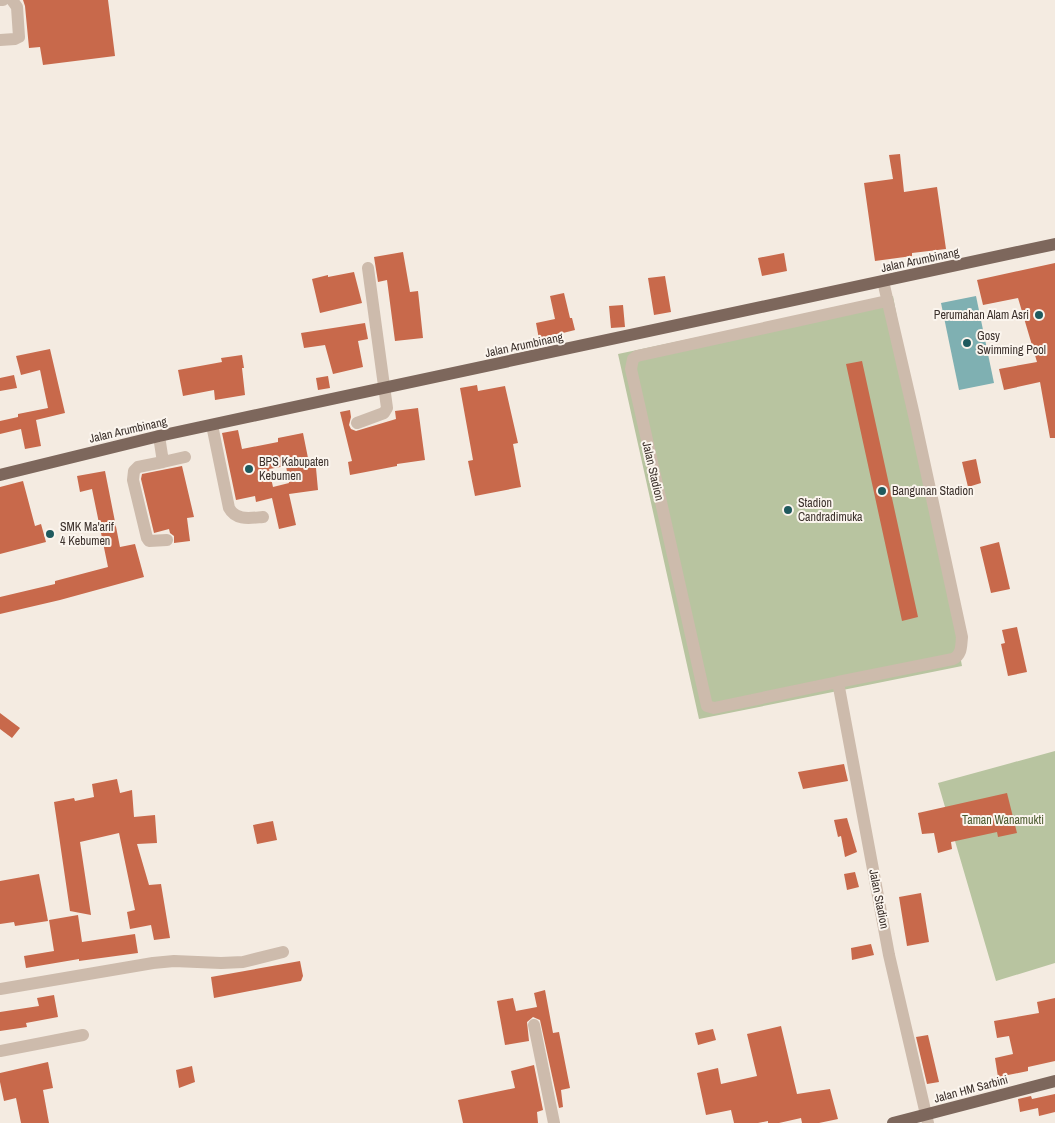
<svg xmlns="http://www.w3.org/2000/svg" width="1055" height="1123" viewBox="0 0 1055 1123" font-family="'Archivo Narrow',sans-serif">
<style>
.green{fill:#b8c4a0}
.water{fill:#7fb0b2}
.building{fill:#c8694b;fill-rule:evenodd}
.lines{fill:none;stroke-linecap:round;stroke-linejoin:round}
.minor{stroke:#cdbbac;stroke-width:12}
.major{stroke:#7d675c;stroke-width:12}
.poi-dot{fill:#1f5a5e;stroke:#fbf5ee;stroke-width:2}
.labels{text-anchor:middle;stroke-width:4;stroke-linejoin:round;paint-order:stroke}
.street-label{font-size:12px;fill:#3b302b;stroke:#fbf5ee}
.poi-label{font-size:12px;fill:#3b302b;stroke:#fbf5ee;text-anchor:start}
.park-label{font-size:12px;fill:#4a5a2e;stroke:#fbf5ee}
</style>
<rect width="100%" height="100%" fill="#f4ebe1"/>
<path class="green" d="M 893,296 L 962,666 L 699,719 L 618,354 Z
M 1055,751 L 1055,963 L 996,981 L 938,783 Z"/>
<path class="water" d="M 976,296 L 994,383 L 959,390 L 941,303 Z"/>
<path class="building" d="M 23,0 L 108,0 L 115,56 L 43,65 L 40,47 L 29,48 L 25,6 Z
M 900,154 L 904,192 L 937,187 L 946,249 L 912,253 L 912,256 L 875,261 L 864,183 L 893,179 L 889,155 Z
M 403,252 L 410,292 L 418,291 L 423,338 L 395,341 L 387,280 L 378,282 L 374,257 Z
M 784,253 L 787,271 L 762,276 L 758,258 Z
M 1055,263 L 1055,438 L 1050,438 L 1040,382 L 1004,390 L 999,369 L 1037,362 L 1018,298 L 983,305 L 977,280 Z
M 354,272 L 362,303 L 320,313 L 312,279 L 328,275 L 328,277 Z
M 665,276 L 671,312 L 654,315 L 648,278 Z
M 564,293 L 570,318 L 572,318 L 575,330 L 539,339 L 536,323 L 555,319 L 550,296 Z
M 623,305 L 625,327 L 611,328 L 609,306 Z
M 365,323 L 368,339 L 358,341 L 363,367 L 333,374 L 325,345 L 304,348 L 301,333 Z
M 50,349 L 65,413 L 36,420 L 41,446 L 25,449 L 21,429 L 0,434 L 0,421 L 18,417 L 18,414 L 48,408 L 40,370 L 21,375 L 16,356 Z
M 242,355 L 244,368 L 242,368 L 245,395 L 215,400 L 214,390 L 183,396 L 178,370 L 222,362 L 221,358 Z
M 862,361 L 918,617 L 902,621 L 846,364 Z
M 14,375 L 17,388 L 0,391 L 0,378 Z
M 328,376 L 330,388 L 318,390 L 316,378 Z
M 477,385 L 478,391 L 505,386 L 518,443 L 513,444 L 521,487 L 475,496 L 468,461 L 473,460 L 460,388 Z
M 418,408 L 425,460 L 397,464 L 397,466 L 350,475 L 348,462 L 352,461 L 340,412 L 350,410 L 351,417 L 349,425 L 351,429 L 356,431 L 396,419 L 395,411 Z
M 238,430 L 242,449 L 278,442 L 278,438 L 303,433 L 310,468 L 316,468 L 318,490 L 289,494 L 296,525 L 279,529 L 272,498 L 256,502 L 255,496 L 236,500 L 222,433 ZM 286,466 L 289,483 L 273,487 L 269,469 Z
M 976,459 L 981,483 L 968,487 L 962,462 Z
M 182,466 L 194,517 L 187,518 L 190,541 L 174,543 L 174,536 L 170,533 L 169,529 L 154,533 L 141,479 L 142,474 Z
M 105,471 L 120,547 L 135,544 L 144,577 L 60,600 L 0,614 L 0,597 L 55,584 L 55,581 L 108,567 L 92,489 L 80,492 L 77,476 Z
M 23,481 L 35,526 L 41,524 L 46,542 L 0,554 L 0,487 Z
M 999,542 L 1010,589 L 991,593 L 980,547 Z
M 1017,627 L 1027,672 L 1008,676 L 1001,644 L 1005,643 L 1002,630 Z
M 0,713 L 20,728 L 12,738 L 0,729 Z
M 844,764 L 848,781 L 803,789 L 798,772 Z
M 117,779 L 120,793 L 132,790 L 134,817 L 155,815 L 157,843 L 137,844 L 149,885 L 161,884 L 170,938 L 154,940 L 151,925 L 130,929 L 127,912 L 135,910 L 119,833 L 80,842 L 91,915 L 70,911 L 54,802 L 74,798 L 75,801 L 94,797 L 92,784 Z
M 1007,793 L 1017,833 L 998,837 L 997,832 L 951,842 L 952,849 L 938,853 L 934,833 L 922,834 L 918,813 Z
M 847,818 L 857,852 L 845,857 L 841,836 L 838,837 L 834,820 Z
M 273,821 L 277,840 L 257,844 L 253,825 Z
M 855,872 L 859,887 L 847,890 L 844,874 Z
M 39,874 L 48,921 L 15,926 L 14,922 L 0,924 L 0,881 Z
M 921,893 L 929,942 L 907,946 L 899,897 Z
M 78,915 L 82,942 L 135,934 L 138,953 L 79,961 L 79,959 L 26,968 L 24,956 L 54,951 L 49,920 Z
M 871,944 L 874,955 L 852,960 L 851,948 Z
M 300,961 L 303,976 L 301,981 L 214,998 L 211,977 Z
M 545,990 L 553,1033 L 559,1032 L 570,1088 L 561,1090 L 563,1107 L 559,1108 L 540,1020 L 533,1017 L 527,1022 L 529,1041 L 505,1045 L 497,1001 L 513,998 L 516,1011 L 537,1007 L 534,993 Z
M 54,995 L 58,1017 L 26,1023 L 27,1027 L 0,1031 L 0,1012 L 39,1006 L 37,998 Z
M 1055,998 L 1055,1061 L 1028,1067 L 1028,1071 L 998,1077 L 995,1058 L 1013,1054 L 1009,1036 L 997,1038 L 994,1021 L 1039,1013 L 1037,1002 Z
M 781,1026 L 797,1094 L 830,1089 L 838,1119 L 819,1123 L 802,1123 L 801,1118 L 779,1123 L 768,1123 L 768,1121 L 758,1123 L 734,1123 L 731,1110 L 706,1115 L 697,1073 L 718,1068 L 721,1084 L 757,1076 L 747,1034 Z
M 713,1029 L 716,1040 L 698,1045 L 695,1033 Z
M 928,1035 L 939,1082 L 927,1084 L 916,1037 Z
M 48,1062 L 53,1088 L 43,1090 L 49,1123 L 21,1123 L 16,1098 L 4,1101 L 0,1082 L 0,1073 Z
M 534,1065 L 543,1110 L 537,1112 L 538,1123 L 463,1123 L 458,1100 L 515,1088 L 511,1071 Z
M 192,1066 L 195,1082 L 179,1088 L 176,1070 Z
M 1055,1094 L 1055,1112 L 1039,1116 L 1038,1108 L 1020,1112 L 1018,1099 L 1031,1096 L 1032,1099 Z"/>
<g class="lines">
<path class="minor" d="M 0,0 L 3,0
M 0,40 L 15,39 L 19,37 L 17,7 L 12,0
M 883,281 L 914,415 L 962,637 C 961,646 962,655 953,659 L 838,682 L 889,955 L 928,1123
M 357,423 L 384,413 L 387,408 L 368,268
M 212,425 L 229,508 C 236,521 250,518 263,517
M 159,436 L 163,462 L 185,457
M 163,462 L 138,467 L 134,471 L 133,480 L 147,538 L 149,541 L 167,540
M 838,682 L 714,708 L 707,706 L 631,369 L 633,359 L 637,356 L 887,301
M 0,989 L 153,963 L 174,961 L 221,963 L 243,962 L 283,952
M 534,1025 L 554,1123
M 0,1051 L 83,1035"/>
<path class="major" d="M 0,475 L 159,436 L 1055,244
M 893,1123 L 1055,1081"/>
</g>
<g class="poi-dot">
<circle cx="1039" cy="315" r="5"/>
<circle cx="967" cy="343" r="5"/>
<circle cx="249" cy="469" r="5"/>
<circle cx="882" cy="491" r="5"/>
<circle cx="788" cy="510" r="5"/>
<circle cx="50" cy="534" r="5"/>
</g>
<g class="labels">
<g class="street-label">
<text transform="translate(920 260) rotate(-12)" y="4">Jalan Arumbinang</text>
<text transform="translate(524 345) rotate(-12)" y="4">Jalan Arumbinang</text>
<text transform="translate(128 430) rotate(-13)" y="4">Jalan Arumbinang</text>
<text transform="translate(653 471) rotate(77)" y="4">Jalan Stadion</text>
<text transform="translate(879 899) rotate(79)" y="4">Jalan Stadion</text>
<text transform="translate(971 1089) rotate(-15)" y="4">Jalan HM Sarbini</text>
</g>
<g class="poi-label">
<text x="1029" y="319" text-anchor="end">Perumahan Alam Asri</text>
<text x="977" y="340">Gosy<tspan x="977" dy="14">Swimming Pool</tspan></text>
<text x="259" y="466">BPS Kabupaten<tspan x="259" dy="14">Kebumen</tspan></text>
<text x="892" y="495">Bangunan Stadion</text>
<text x="798" y="507">Stadion<tspan x="798" dy="14">Candradimuka</tspan></text>
<text x="60" y="531">SMK Ma'arif<tspan x="60" dy="14">4 Kebumen</tspan></text>
</g>
<g class="park-label">
<text x="1003" y="824">Taman Wanamukti</text>
</g>
</g>
</svg>
